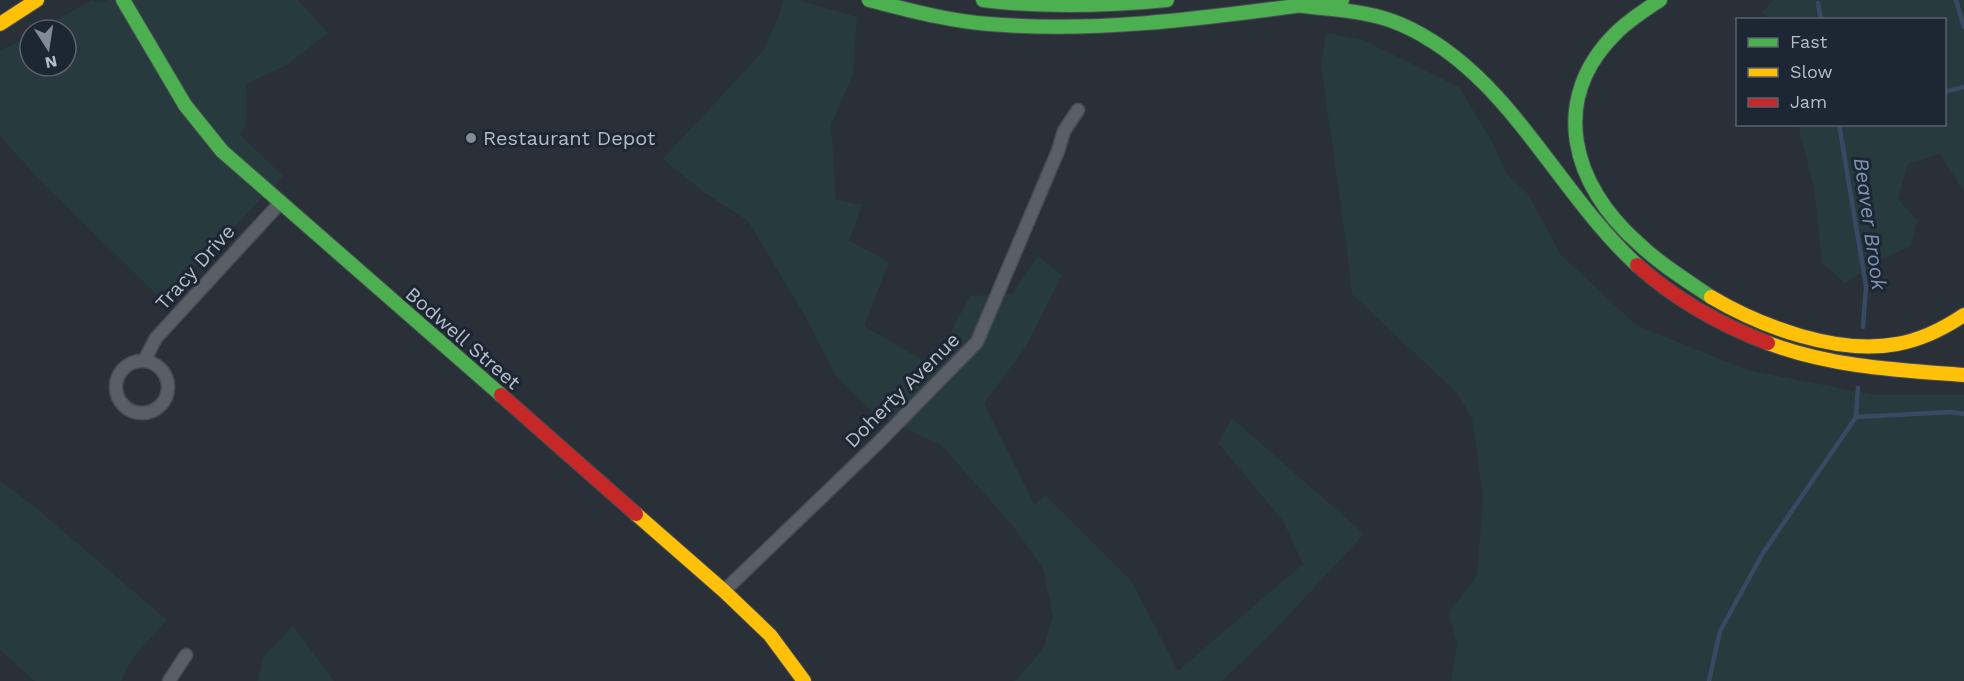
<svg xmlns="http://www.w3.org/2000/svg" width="1964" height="681" viewBox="0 0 1964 681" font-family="'Work Sans',sans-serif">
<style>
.green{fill:#273a3e}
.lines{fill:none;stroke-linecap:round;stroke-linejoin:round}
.stream{stroke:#384963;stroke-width:4.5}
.street-casing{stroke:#484c53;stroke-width:15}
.fast-casing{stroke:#484c53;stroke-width:16}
.slow-casing{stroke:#484c53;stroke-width:16}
.jam-casing{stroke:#484c53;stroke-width:16}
.street{stroke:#5a5e66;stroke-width:12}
.fast{stroke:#4caf50;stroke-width:14}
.slow{stroke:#ffc107;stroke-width:14}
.jam{stroke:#c62828;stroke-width:14}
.poi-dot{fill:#848b96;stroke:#1d2633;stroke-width:2}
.labels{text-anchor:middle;stroke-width:6;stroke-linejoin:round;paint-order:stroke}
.poi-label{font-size:20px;fill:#b4bcc9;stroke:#1d2633;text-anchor:start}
.street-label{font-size:20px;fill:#b4bcc9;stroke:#1d2633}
.water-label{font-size:21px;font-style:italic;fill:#7c92b1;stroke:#1d2633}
</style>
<rect width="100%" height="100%" fill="#2a3038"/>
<path class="green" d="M 92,0 L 102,3 L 107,0 L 298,0 L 328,33 L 287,65 L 246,84 L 246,125 L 240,135 L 283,176 L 163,301 L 36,176 L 0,136 L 0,51 L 30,35 L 30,66 L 66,66 L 66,30 L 39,30 Z
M 783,0 L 797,0 L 857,17 L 853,74 L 831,125 L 836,200 L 862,205 L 849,241 L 889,262 L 864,326 L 929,364 L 948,337 L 970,296 L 1012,294 L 1038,256 L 1062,275 L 1025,348 L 984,403 L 1034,504 L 1046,496 L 1132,582 L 1178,671 L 1303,564 L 1283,521 L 1218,443 L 1232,418 L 1364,534 L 1272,633 L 1222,681 L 1015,681 L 1043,649 L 1053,616 L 1043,568 L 1012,525 L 941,445 L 874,413 L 835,374 L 805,316 L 748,221 L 705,193 L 663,159 L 764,50 L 779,15 Z
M 1774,0 L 1964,0 L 1964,192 L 1940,154 L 1908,164 L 1898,199 L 1917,220 L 1911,246 L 1885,258 L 1845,283 L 1822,263 L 1814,188 L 1798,125 L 1944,124 L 1944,20 L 1768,19 L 1762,12 Z
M 1326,33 L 1361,39 L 1459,87 L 1494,145 L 1506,173 L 1528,194 L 1561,255 L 1636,325 L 1747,370 L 1875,395 L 1964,395 L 1964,681 L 1451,681 L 1457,645 L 1449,612 L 1477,576 L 1483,497 L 1472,418 L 1457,393 L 1352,294 L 1346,242 L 1321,66 Z
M 0,481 L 36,508 L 167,620 L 132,659 L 121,681 L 35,681 L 0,650 Z
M 293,626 L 334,681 L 258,681 L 263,657 Z"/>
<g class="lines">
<path class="stream" d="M 1956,0 L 1964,27
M 1818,3 L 1821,20
M 1944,92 L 1964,87
M 1839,124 L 1866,286 L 1863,327
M 1856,417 L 1952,412 L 1964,414
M 1856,417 L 1858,388
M 1709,681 L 1720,631 L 1763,553 L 1856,417"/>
<g class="street-casing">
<path id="street" d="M116 387a26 26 0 1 1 52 0a26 26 0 1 1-52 0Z
M 144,361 L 156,338 L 280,203
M 724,591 L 879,442 L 977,342 L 1058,151 L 1064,131 L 1078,110
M 169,681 L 186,655"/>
</g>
<g class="fast-casing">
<path id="fast" d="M 123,0 L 185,105 L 222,151 L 501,395
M 869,0 C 909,10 948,21 989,24 C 1107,34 1225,15 1342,0
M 983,0 C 1045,8 1105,6 1167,0
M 1660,0 C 1645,10 1629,20 1616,33 C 1548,100 1572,185 1638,243 C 1660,264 1686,280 1711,297
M 1297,5 C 1331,10 1368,10 1400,24 C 1507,70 1554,189 1637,265"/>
</g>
<g class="slow-casing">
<path id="slow" d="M 0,24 L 37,0
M 1711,297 C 1762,327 1837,355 1897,344 C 1921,340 1943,329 1964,315
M 1768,343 C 1832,367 1897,370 1964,375
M 636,514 L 724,591 L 770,635 L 804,681"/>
</g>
<g class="jam-casing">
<path id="jam" d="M 1637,265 C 1675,299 1721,325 1768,343
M 501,395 L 636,514"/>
</g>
<use href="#street" class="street"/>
<use href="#fast" class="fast"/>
<use href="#slow" class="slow"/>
<use href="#jam" class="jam"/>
</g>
<circle class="poi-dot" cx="471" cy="138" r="6"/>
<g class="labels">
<g class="poi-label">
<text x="483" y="145">Restaurant Depot</text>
</g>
<g class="street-label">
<text transform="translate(195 267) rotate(-48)" y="7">Tracy Drive</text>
<text transform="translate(463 338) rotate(41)" y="7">Bodwell Street</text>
<text transform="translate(902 390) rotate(-45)" y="7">Doherty Avenue</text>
</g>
<g class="water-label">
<text transform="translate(1870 224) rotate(82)" y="7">Beaver Brook</text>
</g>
</g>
<rect x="1736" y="18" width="210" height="108" fill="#1d2633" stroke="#59626f" stroke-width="1.5"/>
<rect x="1748" y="38" width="30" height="9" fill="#4caf50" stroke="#59626f" stroke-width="1.5"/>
<text x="1790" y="48" font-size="18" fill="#b4bcc9">Fast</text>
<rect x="1748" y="68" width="30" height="9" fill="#ffc107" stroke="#59626f" stroke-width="1.5"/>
<text x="1790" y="78" font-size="18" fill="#b4bcc9">Slow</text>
<rect x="1748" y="98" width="30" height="9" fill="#c62828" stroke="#59626f" stroke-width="1.5"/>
<text x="1790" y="108" font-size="18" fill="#b4bcc9">Jam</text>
<g transform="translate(48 48) rotate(168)"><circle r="28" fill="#1d2633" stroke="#59626f" stroke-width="1.5"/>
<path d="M0-4.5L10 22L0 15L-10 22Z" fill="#848b96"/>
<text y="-9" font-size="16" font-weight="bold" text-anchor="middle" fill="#b4bcc9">N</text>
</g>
</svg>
